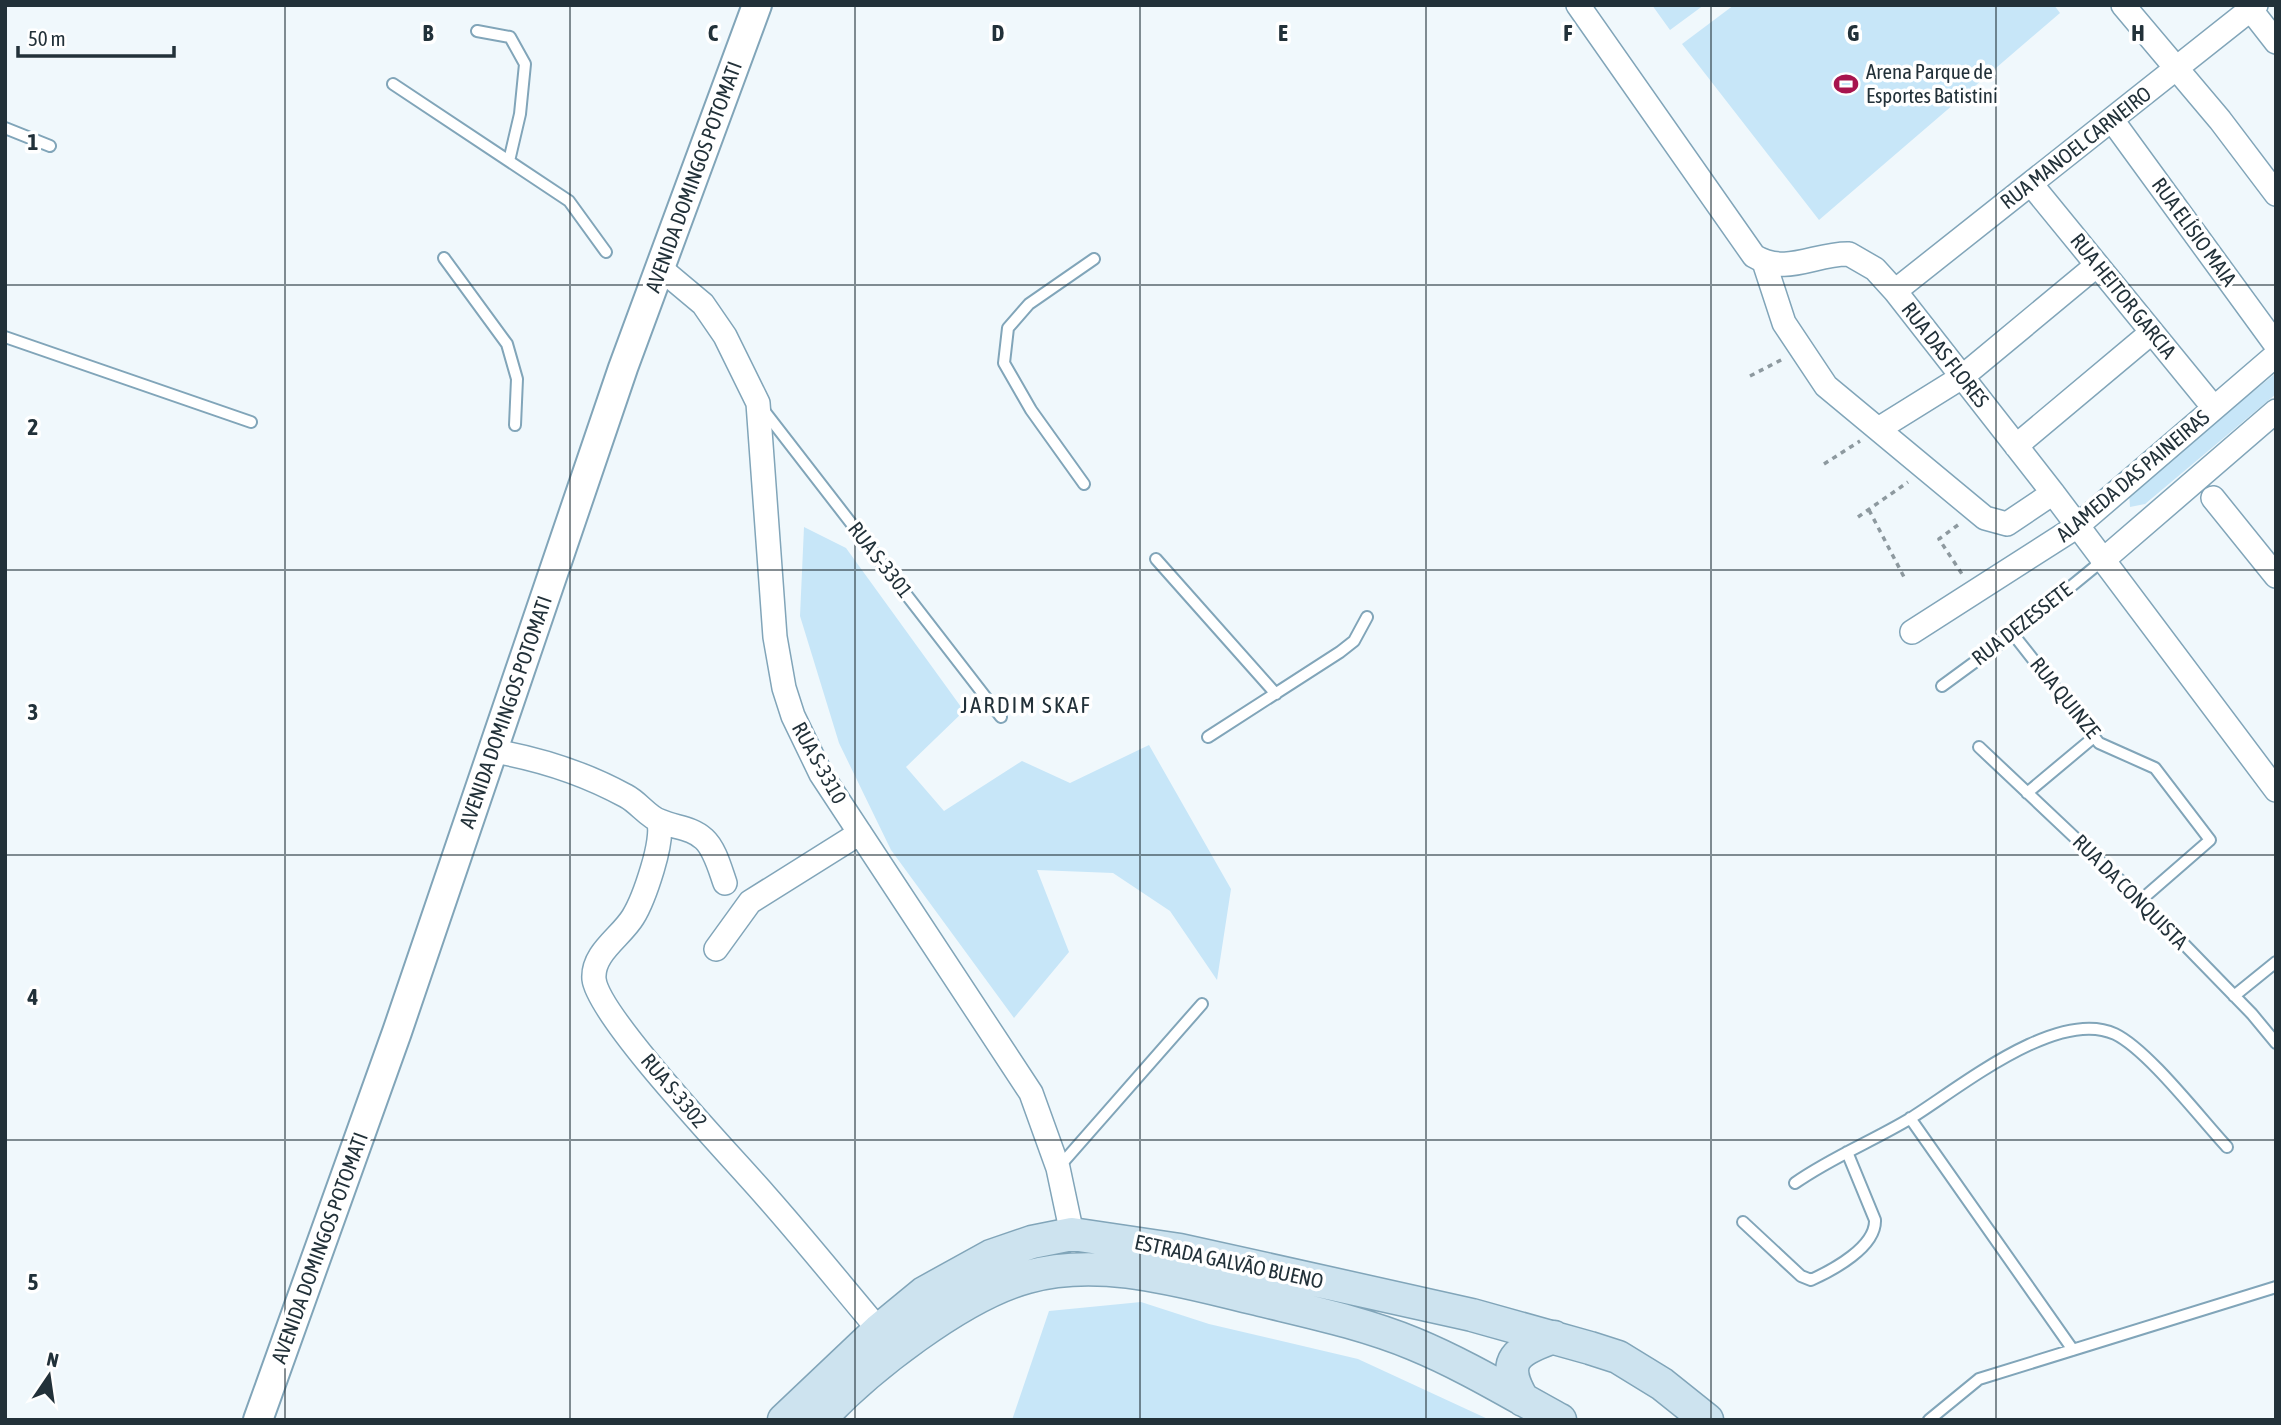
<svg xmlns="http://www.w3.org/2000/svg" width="2281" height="1425" viewBox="0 0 2281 1425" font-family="'Asap Condensed',sans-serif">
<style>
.green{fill:#c7e6f8}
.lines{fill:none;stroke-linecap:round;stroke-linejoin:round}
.service-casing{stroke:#81a5b9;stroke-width:14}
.minor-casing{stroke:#81a5b9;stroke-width:26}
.tertiary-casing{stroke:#81a5b9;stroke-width:32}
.secondary-casing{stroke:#81a5b9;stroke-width:35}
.path{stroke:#8d999f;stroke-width:3.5;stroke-dasharray:5 5;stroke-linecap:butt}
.service{stroke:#fff;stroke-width:10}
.minor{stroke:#fff;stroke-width:23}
.tertiary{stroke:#fff;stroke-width:28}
.secondary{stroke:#cde3ef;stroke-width:32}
.grid{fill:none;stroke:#223139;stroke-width:2;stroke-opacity:0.55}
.labels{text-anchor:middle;stroke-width:7;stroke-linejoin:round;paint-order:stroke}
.poi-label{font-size:21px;fill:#223139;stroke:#fff;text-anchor:start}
.street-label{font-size:21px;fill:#223139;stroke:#fff}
.neighbourhood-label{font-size:23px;letter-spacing:2px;fill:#223139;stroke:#fff}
.grid-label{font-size:23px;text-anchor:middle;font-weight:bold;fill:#223139;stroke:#fff;stroke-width:7;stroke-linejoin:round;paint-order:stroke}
</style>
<rect width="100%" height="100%" fill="#f0f8fc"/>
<path class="green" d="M 1652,5 L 1704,5 L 1670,30 Z
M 1734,5 L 2054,5 L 2060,13 L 1819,220 L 1682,44 Z
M 2276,373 L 2276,394 L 2145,504 L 2130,507 L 2129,492 Z
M 804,527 L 846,548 L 964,711 L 906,767 L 944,811 L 1022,761 L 1070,783 L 1149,745 L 1231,889 L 1217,980 L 1170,911 L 1113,873 L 1037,870 L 1069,952 L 1014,1018 L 891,850 L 839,743 L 800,616 Z
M 1141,1302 L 1209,1324 L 1358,1359 L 1490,1420 L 1012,1420 L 1049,1311 Z"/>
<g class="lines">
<g class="service-casing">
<path id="service" d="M 477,31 L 510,37 L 525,64 L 520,114 L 509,161
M 393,84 L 569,201 L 606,252
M 5,128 L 50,146
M 444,258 L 507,344 L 517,379 L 515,425
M 5,337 L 251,422
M 762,408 L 1001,717
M 1084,484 L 1031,410 L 1004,363 L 1008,328 L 1029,304 L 1094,259
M 1156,559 L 1276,694
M 2013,634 L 2099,743 L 2155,768 L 2210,840 L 2141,900
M 1942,686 L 2013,634 L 2102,561
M 1208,737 L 1340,652 L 1354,641 L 1367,617
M 1979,747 L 2141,900 L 2252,1014 L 2276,1043
M 2027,793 L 2094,737
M 2234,996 L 2276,962
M 1910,1118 L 2073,1350
M 1058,1168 L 1202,1004
M 1795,1183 C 1832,1157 1873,1141 1911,1118 C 1958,1089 2057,1007 2115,1034 C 2148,1050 2200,1118 2227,1147
M 1743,1222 L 1801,1276 L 1811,1280 C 1833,1270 1876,1247 1875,1220 L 1847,1152
M 1929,1420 L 1979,1379 L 2276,1287"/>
</g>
<g class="minor-casing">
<path id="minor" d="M 1578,5 L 1754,256 C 1787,276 1815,253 1849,254 L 1875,269 L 1895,291 L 2053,493 L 2276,790
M 2123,5 L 2220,120 L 2276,194
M 2251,10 L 2276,42
M 2112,120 L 2276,345
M 2031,184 L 2214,408
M 1764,262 L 1784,323 L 1826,386 L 1985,518 L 2007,524 L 2053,493
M 660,268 L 703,304 L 725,336 L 758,403 L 775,637 L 784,688 L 793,716 L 821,774 L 1031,1093 L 1058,1168 L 1072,1234
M 1895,291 L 2256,5
M 1880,428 L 1962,377 L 2097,265
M 2016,446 L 2152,332
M 2213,498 L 2276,576
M 2102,561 L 2276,411
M 1912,632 L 2076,527 L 2276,355
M 494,751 C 540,759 584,773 626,796 C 638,802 648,817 660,821 C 675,828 691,827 704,839 C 715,849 720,869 725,883
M 658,821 C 666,838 643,901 633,917 C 621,937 592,953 594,979 C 598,1017 734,1159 765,1195 C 804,1239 841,1285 879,1330
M 716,949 L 750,902 L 860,833"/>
</g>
<g class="tertiary-casing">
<path id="tertiary" d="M 258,1420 L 397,1032 L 623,368 L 757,5"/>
</g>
<g class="secondary-casing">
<path id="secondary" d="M 1523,1400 C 1499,1360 1517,1350 1554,1337
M 784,1420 L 879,1330 L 924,1293 L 991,1256 L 1032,1242 L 1072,1234 L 1180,1250 L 1472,1315 L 1590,1348 L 1618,1357 L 1662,1384 L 1707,1420
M 819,1420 C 866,1369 961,1295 1027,1277 C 1102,1256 1184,1282 1257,1299 C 1310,1312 1363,1323 1414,1344 C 1465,1365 1512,1394 1560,1420"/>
</g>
<path class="path" d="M 1750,376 L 1783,359
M 1824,464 L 1860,441
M 1869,510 L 1904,577
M 1858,517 L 1908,482
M 1958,525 L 1939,539 L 1962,574"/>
<use href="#service" class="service"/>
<use href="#minor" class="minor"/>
<use href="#tertiary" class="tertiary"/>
<use href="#secondary" class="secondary"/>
</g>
<path class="grid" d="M 285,5 L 285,1420M 570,5 L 570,1420M 855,5 L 855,1420M 1140,5 L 1140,1420M 1426,5 L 1426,1420M 1711,5 L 1711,1420M 1996,5 L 1996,1420M 5,285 L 2276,285M 5,570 L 2276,570M 5,855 L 2276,855M 5,1140 L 2276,1140"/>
<defs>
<g id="stadium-bare" transform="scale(1.89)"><path d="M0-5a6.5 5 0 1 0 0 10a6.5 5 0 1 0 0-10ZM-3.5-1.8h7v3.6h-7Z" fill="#a7144e" stroke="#fff" stroke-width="2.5" paint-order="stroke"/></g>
</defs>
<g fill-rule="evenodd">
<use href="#stadium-bare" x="1846" y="84"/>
</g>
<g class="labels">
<g class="poi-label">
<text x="1866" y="79">Arena Parque de<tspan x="1866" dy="24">Esportes Batistini</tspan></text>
</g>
<g class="street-label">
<text transform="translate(2076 148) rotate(-38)" y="7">RUA MANOEL CARNEIRO</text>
<text transform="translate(694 177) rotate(-70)" y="7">AVENIDA DOMINGOS POTOMATI</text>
<text transform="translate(2194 232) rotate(54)" y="7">RUA ELÍSIO MAIA</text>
<text transform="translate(2123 296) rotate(51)" y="7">RUA HEITOR GARCIA</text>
<text transform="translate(1945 355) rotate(52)" y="7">RUA DAS FLORES</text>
<text transform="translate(2133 476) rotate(-40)" y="7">ALAMEDA DAS PAINEIRAS</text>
<text transform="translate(880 560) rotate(52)" y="7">RUA S-3301</text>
<text transform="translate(2022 624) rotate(-38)" y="7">RUA DEZESSETE</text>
<text transform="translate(2065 698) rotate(51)" y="7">RUA QUINZE</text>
<text transform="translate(506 712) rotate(-71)" y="7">AVENIDA DOMINGOS POTOMATI</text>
<text transform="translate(819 763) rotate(61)" y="7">RUA S-3310</text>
<text transform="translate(2130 892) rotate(45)" y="7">RUA DA CONQUISTA</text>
<text transform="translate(674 1091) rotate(50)" y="7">RUA S-3302</text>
<text transform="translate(320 1248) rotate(-70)" y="7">AVENIDA DOMINGOS POTOMATI</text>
<text transform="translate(1229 1262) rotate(12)" y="7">ESTRADA GALVÃO BUENO</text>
</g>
<g class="neighbourhood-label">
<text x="1026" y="713">JARDIM SKAF</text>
</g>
</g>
<g class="grid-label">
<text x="428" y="41">B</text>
<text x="713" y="41">C</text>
<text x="998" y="41">D</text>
<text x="1283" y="41">E</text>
<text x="1568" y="41">F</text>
<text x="1853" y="41">G</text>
<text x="2138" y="41">H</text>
<text x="33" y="150">1</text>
<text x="33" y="435">2</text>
<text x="33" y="720">3</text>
<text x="33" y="1005">4</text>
<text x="33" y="1290">5</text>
</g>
<rect width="2281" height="1425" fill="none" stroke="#223139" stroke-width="14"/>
<g transform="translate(49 1376) rotate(13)" stroke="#ffffff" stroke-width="5" paint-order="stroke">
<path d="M0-5L12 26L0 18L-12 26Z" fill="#223139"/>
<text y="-10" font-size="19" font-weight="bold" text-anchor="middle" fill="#223139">N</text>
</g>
<path d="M18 46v10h156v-10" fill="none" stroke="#223139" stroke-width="3.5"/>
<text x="28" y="46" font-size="21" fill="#223139" stroke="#ffffff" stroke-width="5" paint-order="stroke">50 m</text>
</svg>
